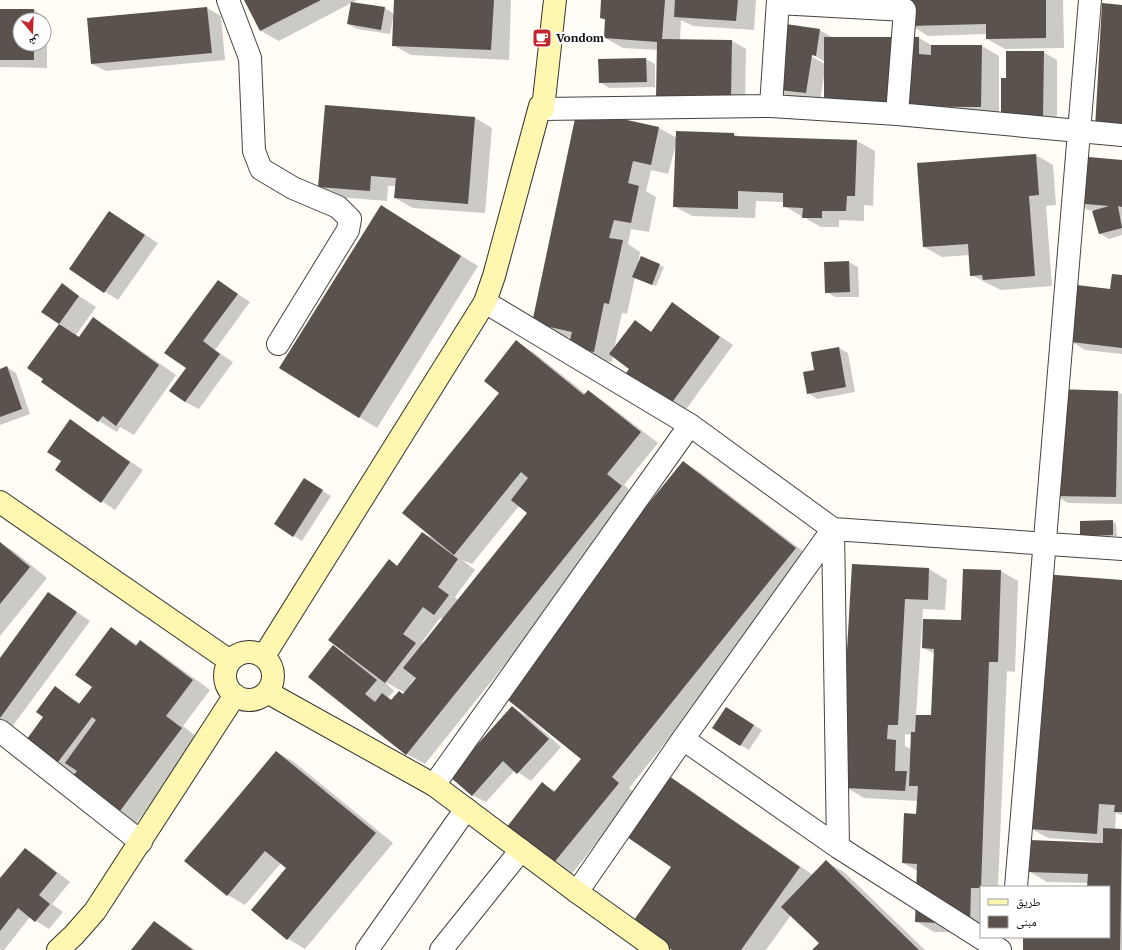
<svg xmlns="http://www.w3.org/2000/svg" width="1122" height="950" viewBox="0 0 1122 950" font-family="'PT Serif','Noto Naskh Arabic',serif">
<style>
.shadow{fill:#0003;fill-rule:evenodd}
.building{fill:#5a524d}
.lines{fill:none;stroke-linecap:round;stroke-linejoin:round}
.street-casing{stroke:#444;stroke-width:24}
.secondary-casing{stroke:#333;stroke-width:24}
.street{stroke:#fff;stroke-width:22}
.secondary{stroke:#fff6b0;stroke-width:22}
.labels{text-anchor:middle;stroke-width:4;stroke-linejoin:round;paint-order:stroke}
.poi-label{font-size:12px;font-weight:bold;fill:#111;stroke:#fff;text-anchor:start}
</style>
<rect width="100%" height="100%" fill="#fffdf5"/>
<path class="shadow" d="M 245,0 L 357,0 L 279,41 L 261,31 Z
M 395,0 L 511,0 L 509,60 L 411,55 L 393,45 L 394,19 L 393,19 L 390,34 L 357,29 L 348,24 L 385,8 L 394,14 Z
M 602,0 L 756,0 L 754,30 L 693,26 L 681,20 L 680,40 L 732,41 L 746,49 L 745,106 L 658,50 L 623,48 L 605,38 L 606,21 L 601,18 Z
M 910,0 L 1063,0 L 1064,48 L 1005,49 L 987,39 L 987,34 L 928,36 L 911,25 Z
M 207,8 L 221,16 L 225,60 L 106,71 L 92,64 L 88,19 Z
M 0,10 L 34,10 L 47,18 L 47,68 L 0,67 ZM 20,20 L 44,20 L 44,44 L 20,44 Z
M 819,30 L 834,38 L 919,38 L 933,46 L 982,46 L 999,56 L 999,116 L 843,116 L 825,70 L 820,101 L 785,96 L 771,88 ZM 808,52 L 825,62 L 825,64 L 807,54 Z
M 1043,52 L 1057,60 L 1057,124 L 1016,124 Z
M 646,59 L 655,64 L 655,87 L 609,88 L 600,82 Z
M 578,111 L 659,128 L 677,138 L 734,134 L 740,137 L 857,141 L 875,151 L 873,206 L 864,205 L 864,221 L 839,220 L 839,227 L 821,227 L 784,206 L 784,202 L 756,201 L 755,218 L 692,216 L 674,206 L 677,141 L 668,174 L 651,170 L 646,191 L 656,197 L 649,232 L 631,229 L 628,244 L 640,252 L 638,264 L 641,258 L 664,267 L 656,286 L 635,277 L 627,314 L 622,313 L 614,349 L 635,322 L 652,332 L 673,304 L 733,345 L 679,419 L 630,368 L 613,356 L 612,362 L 587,357 L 572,338 L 550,333 L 533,323 Z
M 475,118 L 492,128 L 485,213 L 413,208 L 395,198 L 396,186 L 388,186 L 387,201 L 337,197 L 320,186 Z
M 1036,155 L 1053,165 L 1056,205 L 1046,206 L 1052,286 L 1001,290 L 971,275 L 969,255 L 942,257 L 924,247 Z
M 1122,161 L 1122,235 L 1109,239 L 1100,234 L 1093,210 L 1088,210 L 1075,202 Z
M 110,212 L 158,243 L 118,300 L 70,269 Z
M 399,217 L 478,266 L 377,428 L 359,417 Z
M 849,262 L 858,267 L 859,297 L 835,297 L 826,292 Z
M 1122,276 L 1122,354 L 1085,350 L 1072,342 Z
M 218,281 L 250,302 L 215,350 L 233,362 L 199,409 L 185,402 L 187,368 Z
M 62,285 L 96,307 L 76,335 L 80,337 L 93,319 L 110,329 L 176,375 L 134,435 L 120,427 L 117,432 L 99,421 L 42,381 L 44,379 L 29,368 L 60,324 L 43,312 Z
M 516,342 L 533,352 L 586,394 L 588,391 L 605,402 L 658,443 L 624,485 L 639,497 L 425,764 L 407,754 L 310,676 L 334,647 L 344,653 L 389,561 L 398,566 L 423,533 L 437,540 L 500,392 ZM 519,506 L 528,513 L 458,600 L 455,597 L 475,570 L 462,560 L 472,564 ZM 440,618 L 443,619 L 424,643 L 422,642 ZM 416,677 L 417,678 L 412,685 L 410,684 ZM 384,681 L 405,693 L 393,700 L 388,698 L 394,691 Z
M 839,348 L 848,353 L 855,392 L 817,399 L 808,393 L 815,371 Z
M 7,367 L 16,373 L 30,414 L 0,425 L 0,370 Z
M 1118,392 L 1122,394 L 1122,504 L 1068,503 L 1055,495 Z
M 70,421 L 143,470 L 115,510 L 56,470 L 63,461 Z
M 683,462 L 701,473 L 813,559 L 629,788 L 636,793 L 571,875 L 553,865 L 542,784 L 556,791 L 583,758 L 530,716 L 529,718 L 561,747 L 531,781 L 515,770 L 486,802 L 472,795 L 512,707 L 527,716 Z
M 313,485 L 331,496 L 302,541 L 294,536 Z
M 1112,521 L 1116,524 L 1117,536 L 1085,537 Z
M 0,543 L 15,552 L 47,578 L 0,636 Z
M 853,565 L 929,569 L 947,580 L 945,610 L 923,609 L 916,716 L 932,716 L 935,654 L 923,648 L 962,621 L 1001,571 L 1018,581 L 1015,672 L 1007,671 L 998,887 L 981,887 L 981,933 L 934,932 L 916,921 L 918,871 L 903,863 L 917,815 L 918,801 L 864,798 L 847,788 L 848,756 L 843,753 ZM 905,734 L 912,735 L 911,749 L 905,746 Z
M 1122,581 L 1122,815 L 1116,813 L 1115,830 L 1122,830 L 1122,950 L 1024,950 L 1024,937 L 1109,937 L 1109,887 L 1088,887 L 1089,883 L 1047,882 L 1030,872 L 1099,844 L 1099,842 L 1048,838 L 1030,828 Z
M 49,593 L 90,621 L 6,735 L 0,732 L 0,660 Z
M 111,628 L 138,645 L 140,641 L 158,652 L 210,690 L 183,726 L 199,739 L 135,825 L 52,769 L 45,717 L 55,688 L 80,703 L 93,687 Z
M 727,708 L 762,730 L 749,750 L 740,745 Z
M 276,752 L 294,762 L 393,843 L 305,949 L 288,939 L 287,868 L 281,863 L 245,905 L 228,895 Z
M 669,778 L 687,788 L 813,875 L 826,862 L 844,872 L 925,950 L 814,950 L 820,943 L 791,915 L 766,950 L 674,950 Z
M 25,849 L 38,857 L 70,882 L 52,904 L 63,912 L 49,929 L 30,917 L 4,950 L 2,950 L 0,949 L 0,880 Z
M 154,922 L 167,930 L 195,950 L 133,950 Z"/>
<path class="building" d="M 244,0 L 321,0 L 260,31 Z
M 394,0 L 494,0 L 491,50 L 392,46 Z
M 601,0 L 665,0 L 662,39 L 732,40 L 731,99 L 656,98 L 657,42 L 604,38 L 605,19 L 600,18 Z
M 675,0 L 738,0 L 736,21 L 674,17 Z
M 909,0 L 1046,0 L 1046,38 L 986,39 L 986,24 L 910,26 Z
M 351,2 L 385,7 L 381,30 L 347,24 Z
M 1102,3 L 1122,5 L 1122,130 L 1095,129 Z
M 207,7 L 212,53 L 91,64 L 87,18 Z
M 0,9 L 34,9 L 34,20 L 20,20 L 20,44 L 34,44 L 34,60 L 0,60 Z
M 779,23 L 820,29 L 816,56 L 812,55 L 806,93 L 770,89 Z
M 824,37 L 919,37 L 919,54 L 931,55 L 931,45 L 982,45 L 981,107 L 824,106 Z
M 1006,51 L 1044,51 L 1043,117 L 1001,117 L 1001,78 L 1006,78 Z
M 646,58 L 647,82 L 599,83 L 598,59 Z
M 325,105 L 475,117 L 468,204 L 394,198 L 396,178 L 371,176 L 370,191 L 318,187 Z
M 577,109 L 659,127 L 651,165 L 633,161 L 628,183 L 639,186 L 631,223 L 614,220 L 609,238 L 623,240 L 609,304 L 604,303 L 594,352 L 568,347 L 572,332 L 532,323 Z
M 676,131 L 734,133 L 734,136 L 857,140 L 855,196 L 847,196 L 846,211 L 822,211 L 822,218 L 802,218 L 803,208 L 783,207 L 783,193 L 738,191 L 738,209 L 673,207 Z
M 1036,154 L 1039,195 L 1029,196 L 1035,276 L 983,280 L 982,275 L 970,276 L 968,244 L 923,247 L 917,163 Z
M 1078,156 L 1122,160 L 1122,207 L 1118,206 L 1122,228 L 1099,234 L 1092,211 L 1109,206 L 1074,203 Z
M 381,205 L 461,256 L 359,418 L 279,368 Z
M 109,211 L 145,235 L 104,293 L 69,269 Z
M 641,256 L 660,264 L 652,285 L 632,277 Z
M 849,261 L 850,292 L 825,293 L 824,262 Z
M 1112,274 L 1122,275 L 1122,348 L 1071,342 L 1077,285 L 1110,289 Z
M 218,280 L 238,294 L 203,341 L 220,354 L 185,402 L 169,391 L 186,368 L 164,353 Z
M 62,283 L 79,296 L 59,324 L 79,337 L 93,317 L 159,365 L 116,426 L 103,416 L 98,422 L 41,382 L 43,379 L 27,368 L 59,324 L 41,312 Z
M 672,302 L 720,337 L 665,412 L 621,380 L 629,369 L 609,354 L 635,320 L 651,332 Z
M 516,340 L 584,395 L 588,390 L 641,432 L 607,474 L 622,486 L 406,755 L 308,677 L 333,645 L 377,680 L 365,694 L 375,702 L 382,693 L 391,700 L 399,691 L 403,694 L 416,678 L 403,668 L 527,513 L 511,500 L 528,478 L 521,472 L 454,555 L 402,513 L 499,393 L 484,381 Z
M 839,347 L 846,387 L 807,394 L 803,372 L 814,370 L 811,352 Z
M 7,366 L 22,409 L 0,417 L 0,369 Z
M 1057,389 L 1118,391 L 1116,497 L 1054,496 Z
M 70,419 L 130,462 L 101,503 L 55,470 L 61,461 L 47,452 Z
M 683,461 L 796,548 L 612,777 L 619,783 L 552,865 L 506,828 L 542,782 L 554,792 L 581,759 L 497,691 Z
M 304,478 L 323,490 L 293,537 L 274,524 Z
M 1113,520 L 1113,535 L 1080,536 L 1080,521 Z
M 422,532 L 458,559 L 438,587 L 449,595 L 434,615 L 423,607 L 403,634 L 416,643 L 385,683 L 328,640 L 389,559 L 397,566 Z
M 0,542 L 30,567 L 0,604 Z
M 852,564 L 929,568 L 928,600 L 905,599 L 898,725 L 888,725 L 887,739 L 896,740 L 895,771 L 907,771 L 905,791 L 846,788 L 848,754 L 841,753 Z
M 963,569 L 1001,570 L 998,662 L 989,662 L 981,888 L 971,888 L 970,924 L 915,922 L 917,864 L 902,863 L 904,813 L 916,814 L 918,786 L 909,786 L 911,732 L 915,732 L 916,715 L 931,715 L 934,649 L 922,648 L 923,619 L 961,620 Z
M 1043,574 L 1122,580 L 1122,812 L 1114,812 L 1115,805 L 1099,804 L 1097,834 L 1029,829 Z
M 48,592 L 77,612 L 0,718 L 0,658 Z
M 111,627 L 136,646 L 140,640 L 193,680 L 166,716 L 182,728 L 117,815 L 69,781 L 77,771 L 65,763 L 96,720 L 92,717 L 52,770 L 21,747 L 43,717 L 36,712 L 55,686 L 79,704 L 92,687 L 75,675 Z
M 512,706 L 549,739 L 517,774 L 503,761 L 472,796 L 449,776 Z
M 726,707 L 754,725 L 740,746 L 712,728 Z
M 276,751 L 376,833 L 287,940 L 251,910 L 286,868 L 265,851 L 227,896 L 184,861 Z
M 669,776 L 800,867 L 741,950 L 672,950 L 632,923 L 671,867 L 627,837 Z
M 1103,828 L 1122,829 L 1120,950 L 1023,950 L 1023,937 L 1109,937 L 1109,887 L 1087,887 L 1088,874 L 1029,872 L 1030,840 L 1103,843 Z
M 25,848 L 57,873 L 39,895 L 50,904 L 35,922 L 18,908 L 0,931 L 0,878 Z
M 826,860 L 919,950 L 812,950 L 819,943 L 781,907 Z
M 154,921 L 193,950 L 131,950 Z"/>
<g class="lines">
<g class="street-casing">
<path id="street" d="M 228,0 L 250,58 L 254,151 L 261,169 L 293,188 L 338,207 L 350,219 L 348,230 L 278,344
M 778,3 L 905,10 L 897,114
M 771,106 L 778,0
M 543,109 L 771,106 L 897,114 L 1122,135
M 485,302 L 690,425 L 833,529 L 683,739 L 577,892
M 0,731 L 141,842
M 683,739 L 838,847 L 1000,950
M 434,785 L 690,425
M 838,847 L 833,529 L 1122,549
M 1016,887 L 1090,0
M 367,950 L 466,809
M 441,950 L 521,850"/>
</g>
<g class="secondary-casing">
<path id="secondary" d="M 0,502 L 230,661
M225 676a24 24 0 1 1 48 0a24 24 0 1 1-48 0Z
M 264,656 L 485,302 L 494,276 L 540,106 L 543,109 L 555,0
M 267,692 L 434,785 L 577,892 L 658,950
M 58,950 L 74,935 L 95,911 L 235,695"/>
</g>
<use href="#street" class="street"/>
<use href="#secondary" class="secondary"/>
</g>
<defs>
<g id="cafe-square" transform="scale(1)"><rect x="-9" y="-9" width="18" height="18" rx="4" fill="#c4262e" stroke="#fff"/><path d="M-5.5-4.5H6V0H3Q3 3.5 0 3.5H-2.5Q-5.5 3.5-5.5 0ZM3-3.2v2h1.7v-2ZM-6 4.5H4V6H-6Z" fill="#fff"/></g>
</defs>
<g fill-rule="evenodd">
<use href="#cafe-square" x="542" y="38"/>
</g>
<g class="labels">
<g class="poi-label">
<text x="556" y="42">Vondom</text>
</g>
</g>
<rect x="980" y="886" width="130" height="52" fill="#ffffff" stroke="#a0a0a0"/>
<rect x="988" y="899" width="20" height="6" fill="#fff6b0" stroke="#a0a0a0"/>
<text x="1016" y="906" font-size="12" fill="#111111">طريق</text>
<rect x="988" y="916" width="20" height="12" fill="#5a524d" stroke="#a0a0a0"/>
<text x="1016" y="926" font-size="12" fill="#111111">مبنى</text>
<g transform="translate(32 32) rotate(161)"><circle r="19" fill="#ffffff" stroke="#a0a0a0"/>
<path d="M0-3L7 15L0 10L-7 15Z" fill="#c4262e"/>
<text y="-6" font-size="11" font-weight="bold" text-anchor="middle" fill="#111111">ش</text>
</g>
</svg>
